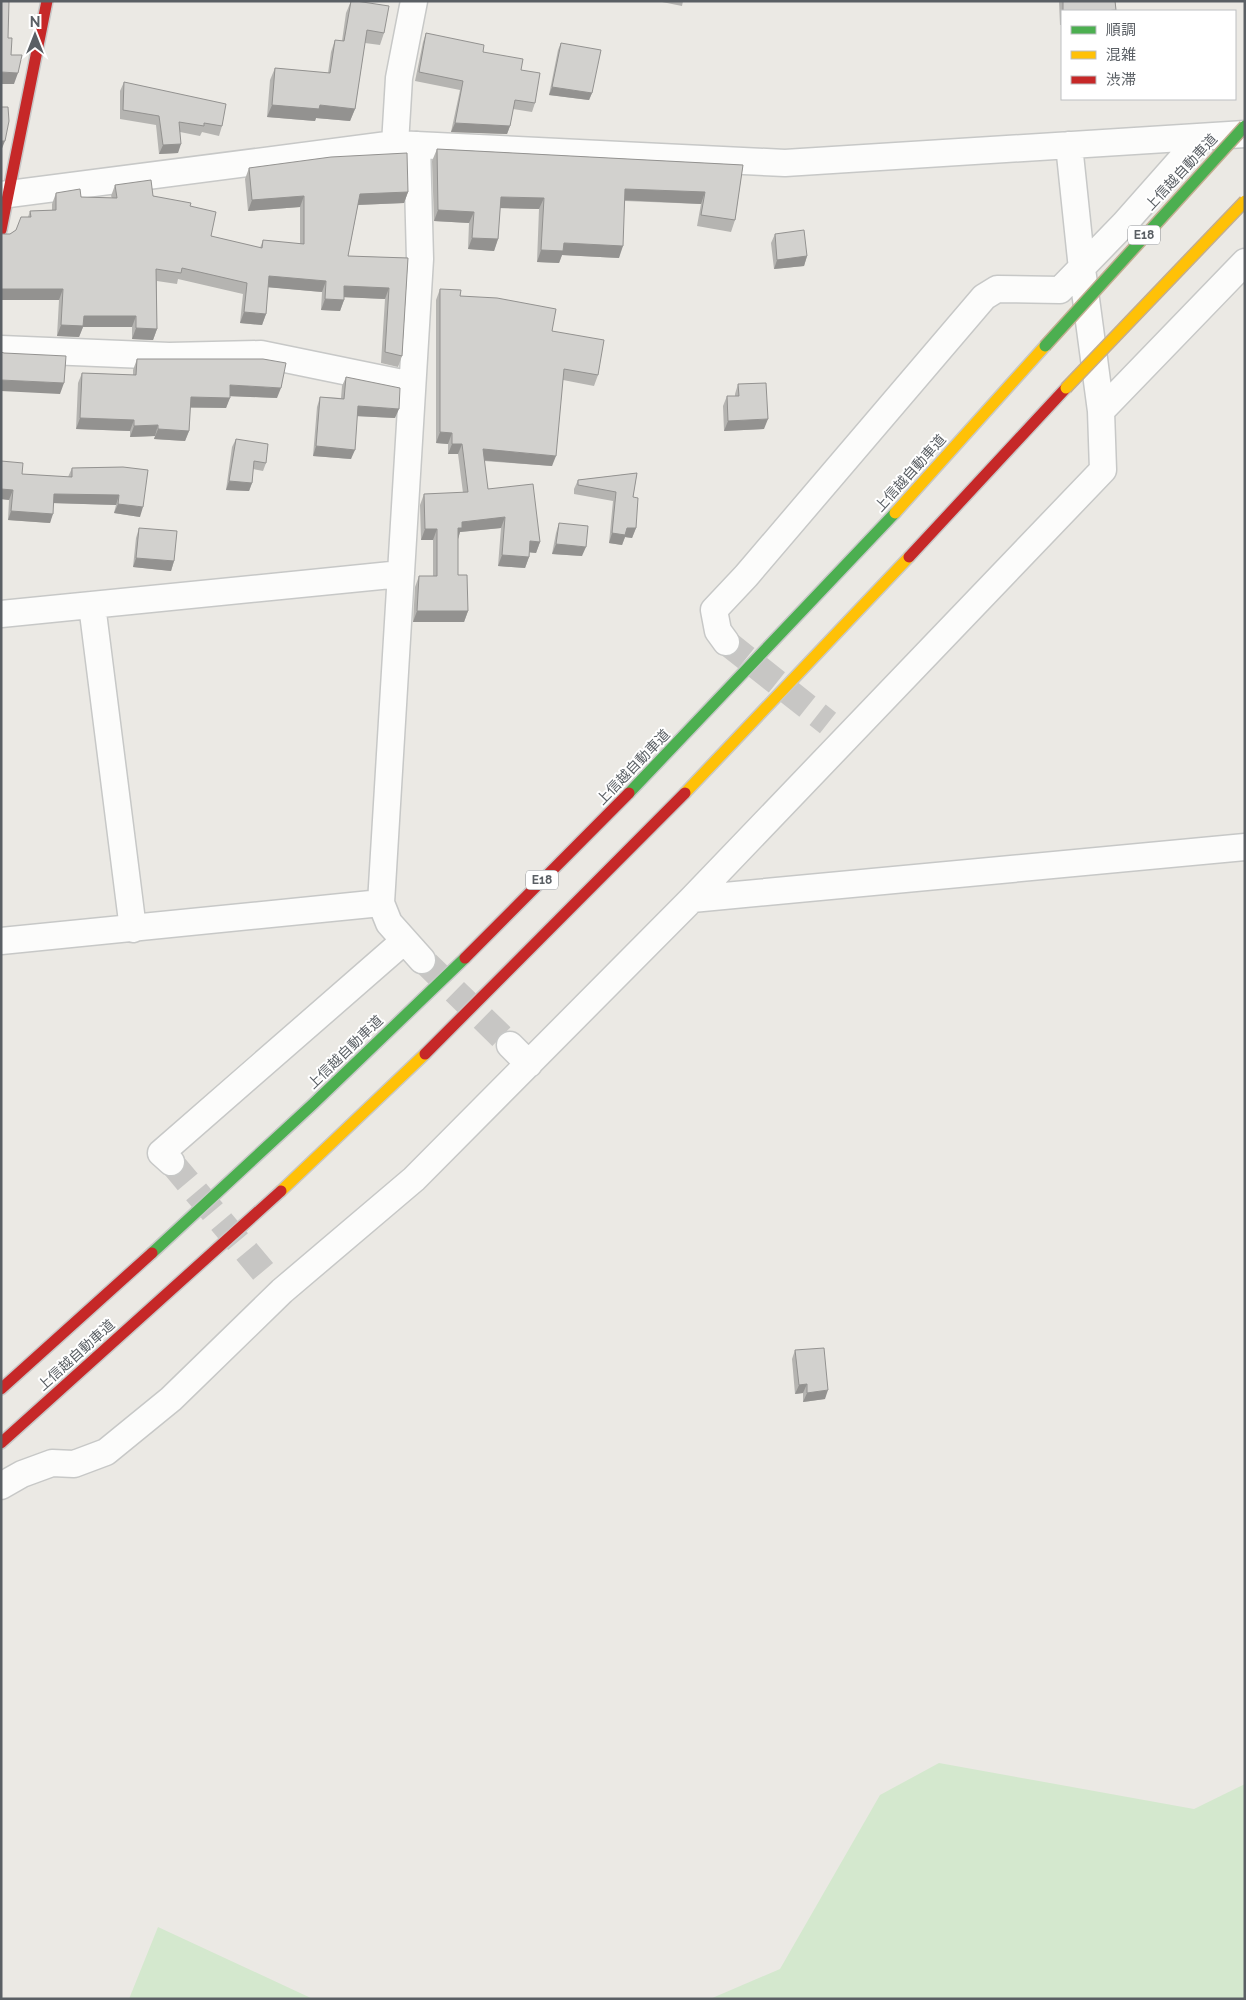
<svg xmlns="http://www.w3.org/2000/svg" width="1246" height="2000" viewBox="0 0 1246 2000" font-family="Raleway,'Noto Sans JP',sans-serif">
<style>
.green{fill:#d4e8ce}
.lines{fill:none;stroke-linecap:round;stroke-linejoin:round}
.street-tunnel{stroke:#c7c6c4;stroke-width:26;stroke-dasharray:26 13;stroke-linecap:butt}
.street-casing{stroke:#c7c8c7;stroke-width:29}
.fast-casing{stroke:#c8c8c8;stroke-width:14}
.slow-casing{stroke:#c8c8c8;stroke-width:14}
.jam-casing{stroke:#c8c8c8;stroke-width:14}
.street{stroke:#fcfcfb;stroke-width:26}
.fast{stroke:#4caf50;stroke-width:11}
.slow{stroke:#ffc107;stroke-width:11}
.jam{stroke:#c62828;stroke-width:11}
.fast-bridge-casing{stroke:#c2ad92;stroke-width:14;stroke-linecap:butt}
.slow-bridge-casing{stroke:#c2ad92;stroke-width:14;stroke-linecap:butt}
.fast-bridge{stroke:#4caf50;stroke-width:11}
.slow-bridge{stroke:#ffc107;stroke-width:11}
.wall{fill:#b5b4b1}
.shaded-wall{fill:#939290}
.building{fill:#d2d1ce;stroke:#939290}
.labels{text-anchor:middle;stroke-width:4;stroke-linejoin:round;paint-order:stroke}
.shield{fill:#fff;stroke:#8c8f92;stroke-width:1}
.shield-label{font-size:12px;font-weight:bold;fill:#5a5f64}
.street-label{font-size:14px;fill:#5a5f64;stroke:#fff}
</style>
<rect width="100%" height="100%" fill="#ebe9e4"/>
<path class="green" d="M 939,1763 L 1194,1809 L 1245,1784 L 1245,1999 L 710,1999 L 780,1969 L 880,1795 Z
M 158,1927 L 313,1999 L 129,1999 Z"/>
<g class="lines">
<path class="street-tunnel" d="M 726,642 L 828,723
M 427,964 L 510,1045
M 171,1162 L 267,1276"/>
<g class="street-casing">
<path id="street" d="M 395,144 L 399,78 L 414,1
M 417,145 L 420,259 L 381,903 L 389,923 L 422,960
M 1,195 L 395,144 L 785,163 L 1245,134
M 1,349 L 169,356 L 261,354 L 412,385
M 1101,411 L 1245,262
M 92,605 L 133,929
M 1,614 L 401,574
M 726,642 L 718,631 L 714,610 L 746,576 L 984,297 L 997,289 L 1060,290 L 1124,224 L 1201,137
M 692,899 L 1245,847
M 1,941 L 381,903
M 510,1045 L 529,1064
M 171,1162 L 161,1153 L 404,941
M 1,1486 L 22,1474 L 52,1463 L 74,1464 L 106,1452 L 171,1399 L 282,1291 L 414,1179 L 692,899 L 1103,470 L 1101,411 L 1082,269 L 1069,145"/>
</g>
<g class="fast-casing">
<path id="fast" d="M 629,793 L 895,513
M 152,1253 L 313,1104 L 465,958"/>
</g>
<g class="slow-casing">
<path id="slow" d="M 895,513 L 1045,346
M 685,793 L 909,557
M 281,1191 L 425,1054"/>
</g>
<g class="jam-casing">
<path id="jam" d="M 1,230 L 47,1
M 909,557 L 1066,388
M 465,958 L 629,793
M 425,1054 L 685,793
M 1,1389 L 152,1253
M 1,1443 L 281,1191"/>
</g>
<use href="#street" class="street"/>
<use href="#fast" class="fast"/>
<use href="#slow" class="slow"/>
<use href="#jam" class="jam"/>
<g class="fast-bridge-casing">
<path id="fast-bridge" d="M 1045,346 L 1245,126"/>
</g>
<g class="slow-bridge-casing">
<path id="slow-bridge" d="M 1066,388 L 1245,201"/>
</g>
<use href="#fast-bridge" class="fast-bridge"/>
<use href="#slow-bridge" class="slow-bridge"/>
</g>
<path class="wall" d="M 351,1 L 384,33 L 380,45 L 365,43 L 355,109 L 350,121 L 316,118 L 315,121 L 267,117 L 270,80 L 275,68 L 328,73 L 331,52 L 335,40 L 342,41 L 346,13 Z
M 657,1 L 683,1 L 682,6 Z
M 1059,1 L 1115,1 L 1116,10 L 1115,11 L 1062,11 L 1062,25 L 1060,25 Z
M 426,33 L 483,52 L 521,70 L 535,103 L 532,112 L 513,109 L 510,126 L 507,134 L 451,132 L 460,90 L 415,81 L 423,42 Z
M 561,43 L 592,93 L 589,100 L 549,95 L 558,50 Z
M 124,82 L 222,126 L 219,136 L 202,132 L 200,136 L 180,132 L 178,153 L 159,154 L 156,125 L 120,119 L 120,91 Z
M 437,149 L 743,165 L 735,220 L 731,232 L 697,226 L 701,204 L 625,201 L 619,258 L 562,255 L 559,263 L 537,262 L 539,209 L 500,208 L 498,239 L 494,251 L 468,249 L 469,223 L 434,221 L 432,161 Z
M 249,168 L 408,192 L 404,203 L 358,205 L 348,256 L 408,258 L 402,356 L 398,367 L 381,363 L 385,299 L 344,297 L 344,300 L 340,311 L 321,310 L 322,292 L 268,287 L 266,314 L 262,325 L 240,323 L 243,294 L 178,279 L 177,284 L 157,281 L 157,329 L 153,340 L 132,339 L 132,327 L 83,327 L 79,337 L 57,336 L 59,300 L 1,300 L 10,234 L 16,230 L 28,217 L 30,211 L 52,210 L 52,204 L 56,193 L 81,197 L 112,198 L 111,196 L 115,185 L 190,206 L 211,236 L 260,248 L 263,240 L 300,244 L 300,207 L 248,211 L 245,179 Z
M 775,234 L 807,256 L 804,266 L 774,269 L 771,243 Z
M 440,289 L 460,296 L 552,331 L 598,375 L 594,386 L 563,380 L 552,466 L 484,461 L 488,489 L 540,542 L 536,553 L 529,552 L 529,557 L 525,568 L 498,566 L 501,528 L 460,532 L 458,539 L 458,575 L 468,611 L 464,622 L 413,622 L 415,587 L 419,576 L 433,576 L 433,540 L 421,540 L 420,505 L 424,494 L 463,493 L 458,454 L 448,454 L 448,444 L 436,443 L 436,300 Z
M 137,359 L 277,398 L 230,396 L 226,408 L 190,408 L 189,431 L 185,441 L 154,439 L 155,436 L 130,437 L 130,431 L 76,429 L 78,383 L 82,373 L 133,375 L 133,370 Z
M 346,377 L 395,418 L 357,416 L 351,459 L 313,456 L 317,407 L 320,397 L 341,398 L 342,386 Z
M 738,384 L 764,429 L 724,431 L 723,406 L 727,396 L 735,396 L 735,394 Z
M 236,439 L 266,463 L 263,471 L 253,469 L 252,483 L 249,491 L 226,490 L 232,447 Z
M 1,461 L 22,474 L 68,477 L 72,468 L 123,467 L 140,517 L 114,513 L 116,505 L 54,503 L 50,523 L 8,520 L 9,500 L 1,499 Z
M 637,473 L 633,497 L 636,528 L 632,538 L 625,537 L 622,545 L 609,543 L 613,501 L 574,494 L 574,489 L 578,480 Z
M 559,523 L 582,556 L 552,554 L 556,533 Z
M 139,528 L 174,561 L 171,571 L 133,567 L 136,538 Z
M 795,1350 L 825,1399 L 803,1402 L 803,1393 L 795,1394 L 792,1359 Z"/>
<path class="shaded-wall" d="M 1,72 L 18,73 L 14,84 L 1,84 Z
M 552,87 L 592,93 L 589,100 L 549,95 Z
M 272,105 L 320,105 L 355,109 L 350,121 L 316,118 L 315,121 L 267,117 Z
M 455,123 L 510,126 L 507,134 L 451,132 Z
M 1,141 L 5,141 L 1,151 Z
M 181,144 L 178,153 L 159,154 L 163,145 Z
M 625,189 L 705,192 L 701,204 L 621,200 Z
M 408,192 L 404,203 L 356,205 L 360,194 Z
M 304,196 L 300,207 L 248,211 L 252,200 Z
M 501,197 L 544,198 L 539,209 L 497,208 Z
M 438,210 L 474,212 L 469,223 L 434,221 Z
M 472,238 L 498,239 L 494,251 L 468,249 Z
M 564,243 L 623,246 L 619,258 L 562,255 L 559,263 L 537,262 L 541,250 Z
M 807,256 L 804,266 L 774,269 L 777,260 Z
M 269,276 L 326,281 L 322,292 L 265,287 Z
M 344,286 L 389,288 L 385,299 L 340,297 Z
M 1,289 L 63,289 L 59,300 L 1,300 Z
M 325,299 L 344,300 L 340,311 L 321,310 Z
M 244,312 L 266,314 L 262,325 L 240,323 Z
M 84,316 L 136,316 L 132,327 L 83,327 L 79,337 L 57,336 L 61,325 Z
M 136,328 L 157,329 L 153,340 L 132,339 Z
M 1,380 L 64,383 L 60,394 L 1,391 Z
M 230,385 L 281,388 L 277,398 L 226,396 Z
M 191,397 L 230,398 L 226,408 L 187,407 Z
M 358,406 L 399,409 L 395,418 L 355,416 Z
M 80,418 L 134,420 L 130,431 L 76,429 Z
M 768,419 L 764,429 L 724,431 L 728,421 Z
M 158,425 L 155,436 L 130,437 L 134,426 Z
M 158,429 L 189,431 L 185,441 L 154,439 Z
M 440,432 L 452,433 L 448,444 L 436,443 Z
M 452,444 L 462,444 L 458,454 L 448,454 Z
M 316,446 L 355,450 L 351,459 L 313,456 Z
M 483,449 L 556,456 L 552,466 L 479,460 Z
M 229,481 L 252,483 L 249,491 L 226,490 Z
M 1,489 L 13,490 L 9,500 L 1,499 Z
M 54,494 L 119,495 L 116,505 L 51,503 Z
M 118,504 L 143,507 L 140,517 L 114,513 Z
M 11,511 L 53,514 L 50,523 L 8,520 Z
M 505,517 L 501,528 L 460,532 L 458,539 L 458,528 L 462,522 Z
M 627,528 L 636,528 L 632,538 L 625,537 L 622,545 L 609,543 L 612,533 Z
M 425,529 L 437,529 L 433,540 L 421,540 Z
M 530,541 L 540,542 L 536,553 L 526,552 Z
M 556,544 L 586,547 L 582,556 L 552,554 Z
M 502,555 L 529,557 L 525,568 L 498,566 Z
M 136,558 L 174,561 L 171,571 L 133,567 Z
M 417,611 L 468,611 L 464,622 L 413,622 Z
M 807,1384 L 803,1393 L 795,1394 L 799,1385 Z
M 828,1390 L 825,1399 L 803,1402 L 807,1393 Z"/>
<path class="building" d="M 1,1 L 9,1 L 8,38 L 12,38 L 11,55 L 22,55 L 18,73 L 1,72 Z
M 351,1 L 356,1 L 389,6 L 384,33 L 367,30 L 355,109 L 320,105 L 319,109 L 272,105 L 275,68 L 330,73 L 335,40 L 344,41 Z
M 1063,1 L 1115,1 L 1116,10 L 1105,11 L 1063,11 Z
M 426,33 L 484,45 L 483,52 L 523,59 L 521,70 L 540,73 L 535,103 L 515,100 L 510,126 L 455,123 L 463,81 L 419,72 Z
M 561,43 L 601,50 L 592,93 L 552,87 Z
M 124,82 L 226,104 L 222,126 L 204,123 L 204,126 L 179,122 L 181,144 L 163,145 L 159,116 L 123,110 Z
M 1,107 L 8,107 L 9,121 L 5,141 L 1,141 Z
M 437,149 L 743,165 L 735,220 L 701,215 L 705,192 L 625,189 L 623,246 L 564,243 L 563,251 L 541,250 L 544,198 L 501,197 L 498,239 L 472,238 L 474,212 L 438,210 Z
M 407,153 L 408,192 L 360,194 L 348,256 L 408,258 L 402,356 L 385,352 L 389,288 L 344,286 L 344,300 L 325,299 L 326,281 L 269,276 L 266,314 L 244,312 L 247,283 L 182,268 L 181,273 L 156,269 L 157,329 L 136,328 L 136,316 L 84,316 L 83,326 L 61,325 L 63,289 L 1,289 L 1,234 L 10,234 L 16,230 L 21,217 L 31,217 L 30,211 L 56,210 L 56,193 L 80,189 L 81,197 L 117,198 L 115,185 L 151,180 L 153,196 L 191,203 L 190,206 L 216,212 L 211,236 L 262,248 L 263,240 L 304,244 L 304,196 L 252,200 L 249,168 L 331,157 Z
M 804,230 L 807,256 L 777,260 L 775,234 Z
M 440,289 L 461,290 L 460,296 L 497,298 L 556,309 L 552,331 L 604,340 L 598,375 L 564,369 L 556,456 L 483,449 L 488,489 L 533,484 L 540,542 L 530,541 L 529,557 L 502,555 L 505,517 L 462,522 L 462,528 L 458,528 L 458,575 L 467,575 L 468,611 L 417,611 L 419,576 L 437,576 L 437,529 L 425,529 L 424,494 L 468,492 L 462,444 L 452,444 L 452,433 L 440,432 Z
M 1,352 L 4,353 L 66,356 L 64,383 L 1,380 Z
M 137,359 L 263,359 L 286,363 L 281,388 L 230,385 L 230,398 L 191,397 L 189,431 L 158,429 L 158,425 L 134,426 L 134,420 L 80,418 L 82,373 L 136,375 Z
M 346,377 L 400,388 L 399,409 L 358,406 L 355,450 L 316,446 L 320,397 L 344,399 Z
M 766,383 L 768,419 L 728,421 L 727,396 L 739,396 L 738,384 Z
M 236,439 L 268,444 L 266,463 L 254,461 L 252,483 L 229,481 Z
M 1,461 L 23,463 L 22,474 L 72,477 L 72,468 L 123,467 L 148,470 L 143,507 L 118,504 L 119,495 L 54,494 L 53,514 L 11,511 L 13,490 L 1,489 Z
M 637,473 L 633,497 L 638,498 L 636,528 L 627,528 L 625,535 L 612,533 L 616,492 L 578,485 L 578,480 Z
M 559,523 L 588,526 L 586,547 L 556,544 Z
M 139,528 L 177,531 L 174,561 L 136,558 Z
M 824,1348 L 828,1390 L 807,1393 L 807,1384 L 799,1385 L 795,1350 Z"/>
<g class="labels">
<g class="shield">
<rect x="1128" y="225.5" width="32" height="19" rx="4"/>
<rect x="526" y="870.5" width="32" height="19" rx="4"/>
</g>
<g class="shield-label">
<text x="1144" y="239">E18</text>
<text x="542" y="884">E18</text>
</g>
<g class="street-label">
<text transform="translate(1181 172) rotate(-47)" y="5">上信越自動車道</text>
<text transform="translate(910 473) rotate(-48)" y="5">上信越自動車道</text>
<text transform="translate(633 767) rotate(-46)" y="5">上信越自動車道</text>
<text transform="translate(345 1052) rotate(-44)" y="5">上信越自動車道</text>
<text transform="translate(76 1355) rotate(-42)" y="5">上信越自動車道</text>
</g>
</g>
<rect width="1246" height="2000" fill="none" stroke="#5a5f64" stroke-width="5"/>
<rect x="1061" y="10" width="175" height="90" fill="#ffffff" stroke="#bdbfc1"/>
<rect x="1071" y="26" width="25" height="8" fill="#4caf50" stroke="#bdbfc1"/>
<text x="1106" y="35" font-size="15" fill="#5a5f64">順調</text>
<rect x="1071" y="51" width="25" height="8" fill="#ffc107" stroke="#bdbfc1"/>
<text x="1106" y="60" font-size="15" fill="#5a5f64">混雑</text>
<rect x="1071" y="76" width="25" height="8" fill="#c62828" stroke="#bdbfc1"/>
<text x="1106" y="85" font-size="15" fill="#5a5f64">渋滞</text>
<g transform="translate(35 35)" stroke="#ffffff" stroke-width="4" paint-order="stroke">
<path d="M0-4L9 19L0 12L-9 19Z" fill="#5a5f64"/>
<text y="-8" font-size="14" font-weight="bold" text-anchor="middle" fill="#5a5f64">N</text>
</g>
</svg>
